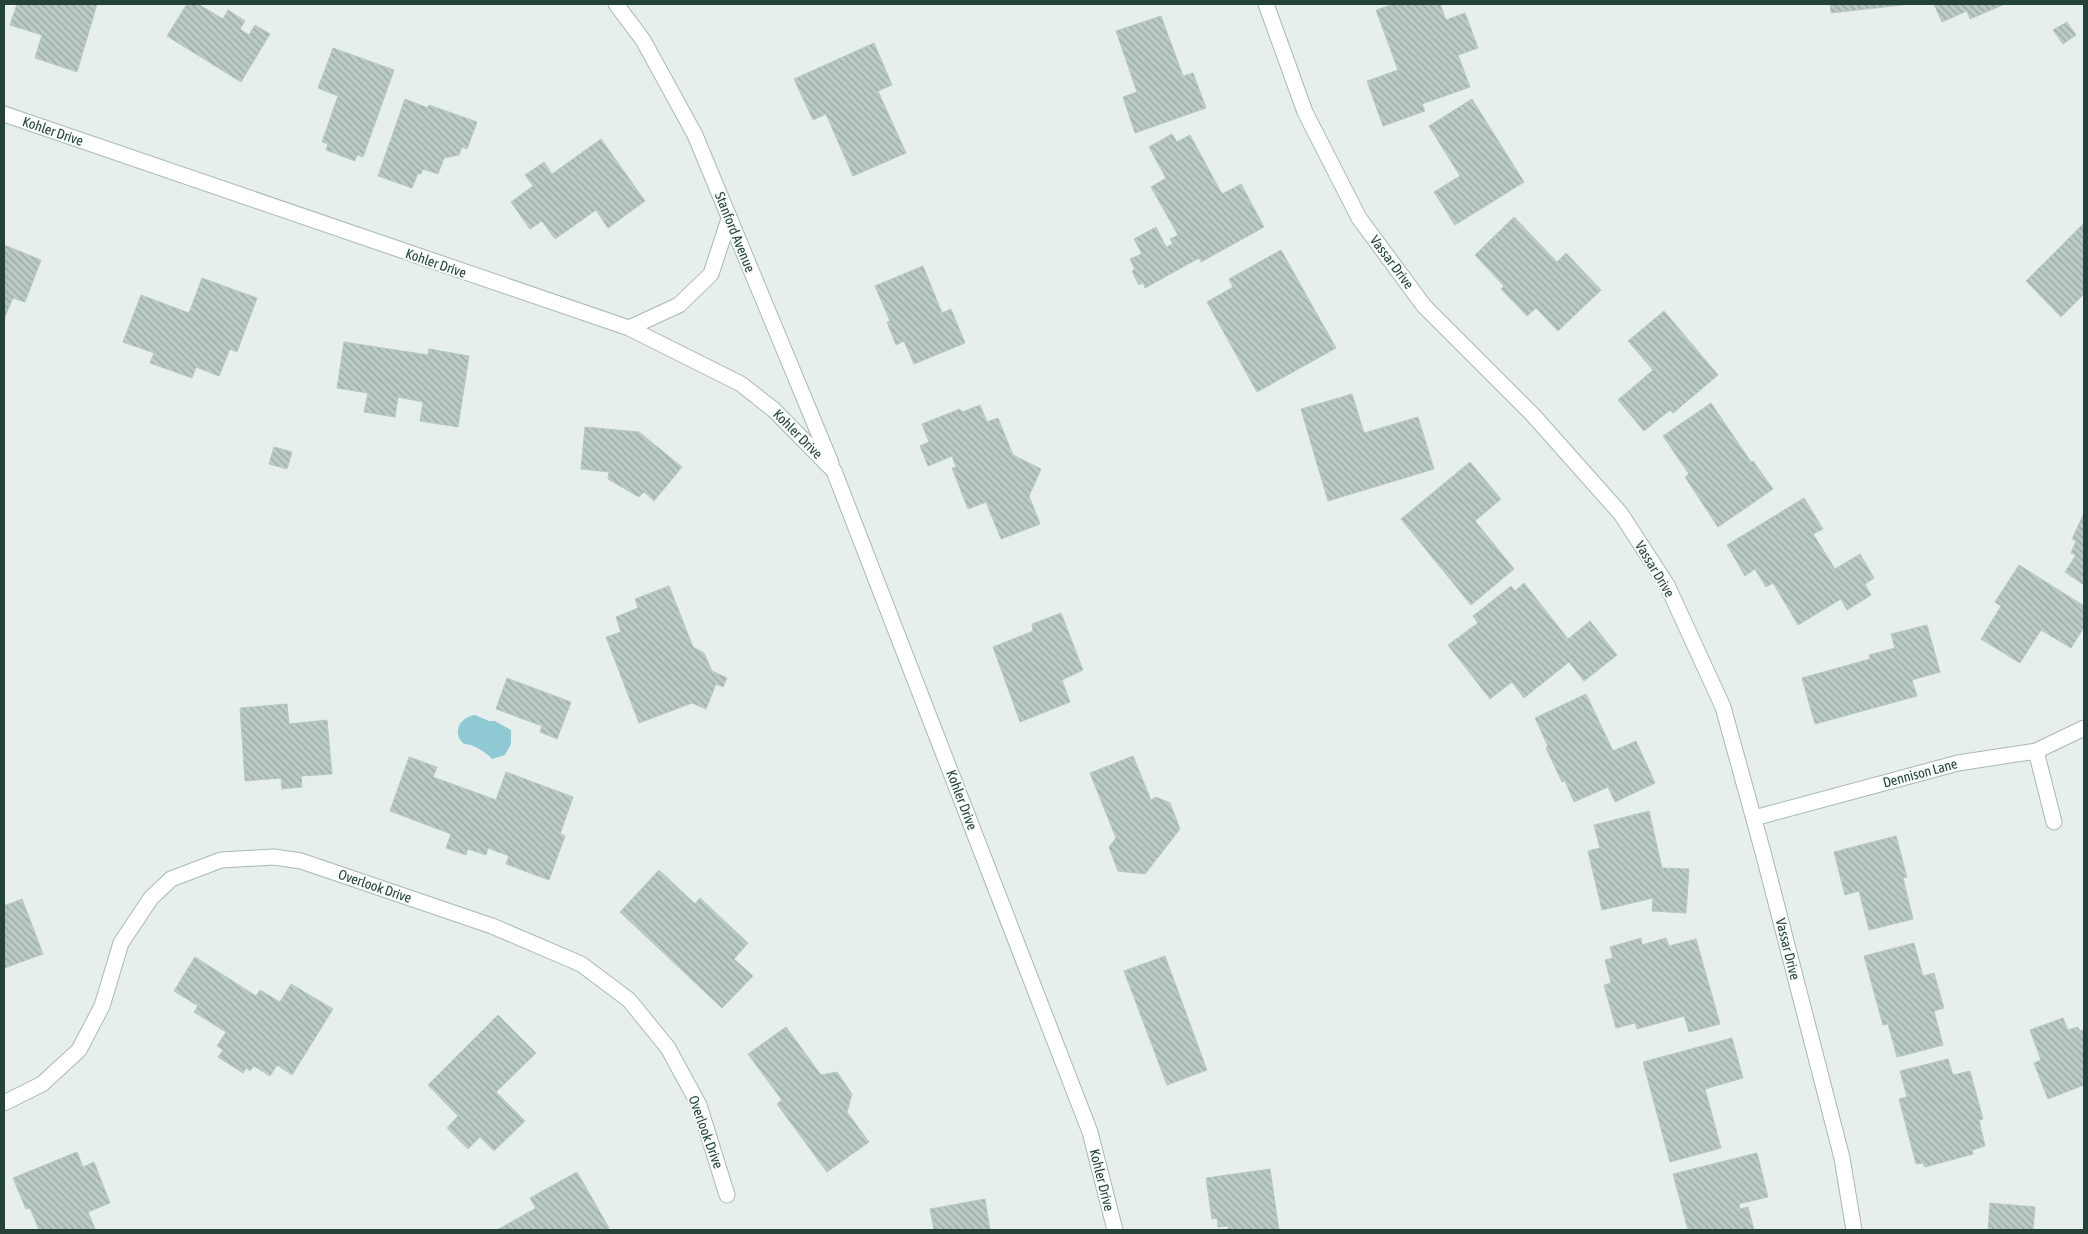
<svg xmlns="http://www.w3.org/2000/svg" width="2088" height="1234" viewBox="0 0 2088 1234" font-family="'Asap Condensed',sans-serif">
<style>
.water{fill:#8ec9d4}
.building{fill:url(#building-back-hatch);stroke:#b8c9c2}
.lines{fill:none;stroke-linecap:round;stroke-linejoin:round}
.street-casing{stroke:#a8b8b2;stroke-width:17}
.street{stroke:#fff;stroke-width:15}
.labels{text-anchor:middle;stroke-width:4;stroke-linejoin:round;paint-order:stroke}
.street-label{font-size:14px;fill:#24423a;stroke:#f7fbf9}
</style>
<defs>
<pattern id="building-back-hatch" width="6" height="6" patternUnits="userSpaceOnUse" patternTransform="scale(1.25)"><rect width="6" height="6" fill="#bbcac4"/><path d="M-1 5l2 2M0 0l6 6M5-1l2 2" fill="none" stroke="#98a6a0"/></pattern>
</defs>
<rect width="100%" height="100%" fill="#e6efeb"/>
<path class="water" d="M 475,715 L 489,721 L 495,721 L 511,730 L 511,744 L 505,755 L 492,759 C 486,752 473,744 464,744 C 451,733 460,717 475,715 Z"/>
<path class="building" d="M 17,4 L 97,4 L 77,72 L 35,58 L 42,35 L 10,25 Z
M 187,4 L 198,4 L 223,19 L 228,10 L 245,21 L 240,29 L 249,35 L 255,25 L 270,34 L 241,82 L 167,36 Z
M 1395,4 L 1440,4 L 1446,20 L 1465,13 L 1478,48 L 1458,55 L 1470,87 L 1422,104 L 1425,111 L 1383,126 L 1367,81 L 1398,70 L 1376,10 Z
M 1830,4 L 1911,4 L 1831,13 Z
M 1934,4 L 2005,4 L 1970,19 L 1967,11 L 1942,22 Z
M 1161,16 L 1183,76 L 1193,73 L 1206,108 L 1135,133 L 1123,97 L 1137,92 L 1116,31 Z
M 2067,22 L 2076,35 L 2063,44 L 2053,30 Z
M 874,43 L 892,85 L 878,91 L 906,153 L 853,176 L 826,114 L 813,120 L 794,79 Z
M 333,48 L 394,70 L 363,157 L 357,155 L 355,161 L 326,150 L 328,144 L 322,142 L 338,96 L 318,88 Z
M 405,99 L 428,108 L 429,105 L 477,122 L 467,149 L 462,147 L 459,155 L 444,158 L 438,174 L 423,169 L 421,174 L 418,173 L 412,188 L 378,176 Z
M 1472,99 L 1524,182 L 1455,225 L 1434,192 L 1460,176 L 1429,126 Z
M 1172,134 L 1177,142 L 1190,135 L 1222,194 L 1241,184 L 1264,227 L 1201,262 L 1199,258 L 1145,288 L 1143,282 L 1139,285 L 1132,271 L 1135,269 L 1130,259 L 1142,254 L 1134,239 L 1156,227 L 1166,247 L 1173,244 L 1170,239 L 1178,235 L 1151,187 L 1166,178 L 1149,147 Z
M 601,139 L 645,201 L 608,228 L 596,210 L 555,239 L 542,221 L 530,229 L 511,202 L 533,186 L 525,175 L 544,162 L 552,174 Z
M 1514,217 L 1557,262 L 1566,253 L 1601,290 L 1558,331 L 1536,308 L 1527,316 L 1501,289 L 1504,286 L 1475,255 Z
M 2084,223 L 2084,296 L 2083,295 L 2061,317 L 2026,281 Z
M 4,245 L 41,260 L 25,302 L 13,298 L 4,319 Z
M 1281,250 L 1336,348 L 1257,392 L 1207,302 L 1233,287 L 1229,279 Z
M 923,266 L 942,313 L 951,309 L 965,343 L 914,364 L 904,341 L 896,345 L 887,322 L 890,321 L 875,286 Z
M 202,278 L 257,298 L 237,352 L 230,349 L 219,376 L 196,367 L 192,378 L 150,363 L 154,353 L 123,342 L 141,295 L 189,313 Z
M 1664,311 L 1718,375 L 1673,413 L 1670,410 L 1644,431 L 1618,400 L 1653,370 L 1628,341 Z
M 344,342 L 428,355 L 429,349 L 469,356 L 458,427 L 420,421 L 423,402 L 398,397 L 395,417 L 364,412 L 368,393 L 337,388 Z
M 1352,394 L 1364,433 L 1418,417 L 1434,469 L 1328,501 L 1301,409 Z
M 1711,403 L 1751,462 L 1753,461 L 1773,489 L 1718,527 L 1685,477 L 1689,474 L 1663,436 Z
M 980,405 L 987,422 L 998,418 L 1013,455 L 1041,469 L 1029,496 L 1040,524 L 1001,539 L 986,502 L 968,509 L 952,468 L 956,467 L 952,456 L 928,466 L 920,446 L 929,442 L 922,424 L 960,409 L 962,412 Z
M 585,427 L 639,432 L 682,467 L 654,501 L 644,492 L 639,497 L 608,479 L 609,472 L 581,469 Z
M 274,447 L 292,452 L 287,469 L 269,464 Z
M 1470,462 L 1501,499 L 1475,521 L 1514,569 L 1471,605 L 1401,519 Z
M 1804,498 L 1823,529 L 1813,534 L 1835,569 L 1860,554 L 1874,578 L 1865,584 L 1871,595 L 1847,610 L 1841,599 L 1798,625 L 1773,583 L 1766,587 L 1755,569 L 1745,576 L 1727,545 Z
M 2084,513 L 2084,585 L 2065,572 L 2076,555 L 2071,553 L 2076,541 L 2072,539 Z
M 2019,565 L 2084,606 L 2084,627 L 2071,648 L 2041,630 L 2020,663 L 1981,639 L 2001,606 L 1995,602 Z
M 1524,583 L 1568,639 L 1590,621 L 1617,655 L 1584,681 L 1569,662 L 1524,698 L 1512,682 L 1490,699 L 1448,645 L 1478,623 L 1473,616 L 1511,586 L 1515,591 Z
M 669,586 L 693,647 L 704,653 L 712,671 L 727,678 L 723,687 L 716,684 L 706,709 L 692,703 L 639,723 L 606,637 L 621,632 L 616,617 L 638,608 L 635,599 Z
M 1061,613 L 1083,670 L 1062,680 L 1070,702 L 1020,722 L 993,647 L 1033,631 L 1032,624 Z
M 1927,625 L 1940,672 L 1912,680 L 1917,696 L 1815,724 L 1802,678 L 1870,659 L 1869,655 L 1895,648 L 1891,634 Z
M 507,678 L 571,702 L 557,739 L 540,732 L 542,726 L 496,709 Z
M 1586,694 L 1613,751 L 1636,741 L 1655,783 L 1615,802 L 1608,787 L 1574,802 L 1565,781 L 1562,782 L 1546,748 L 1548,746 L 1535,718 Z
M 287,704 L 289,724 L 327,720 L 332,774 L 301,776 L 302,787 L 282,789 L 281,778 L 245,781 L 240,708 Z
M 1133,756 L 1151,800 L 1156,797 L 1170,803 L 1180,829 L 1145,874 L 1118,871 L 1109,847 L 1116,838 L 1090,773 Z
M 409,757 L 437,767 L 433,777 L 496,800 L 506,772 L 573,797 L 560,834 L 565,836 L 549,880 L 506,864 L 509,856 L 488,848 L 486,855 L 468,849 L 466,855 L 446,848 L 451,834 L 390,811 Z
M 1649,811 L 1662,868 L 1689,869 L 1686,913 L 1652,911 L 1653,898 L 1602,910 L 1588,851 L 1600,848 L 1594,825 Z
M 1896,836 L 1907,877 L 1903,878 L 1913,919 L 1869,930 L 1859,891 L 1845,895 L 1834,852 Z
M 659,870 L 695,904 L 700,898 L 748,943 L 734,959 L 753,976 L 722,1008 L 620,912 Z
M 22,899 L 43,954 L 4,968 L 4,906 Z
M 1641,938 L 1642,945 L 1666,938 L 1669,946 L 1696,939 L 1720,1024 L 1689,1032 L 1684,1016 L 1637,1029 L 1635,1023 L 1616,1028 L 1604,985 L 1611,983 L 1605,960 L 1613,958 L 1610,947 Z
M 1914,943 L 1923,976 L 1934,973 L 1944,1008 L 1934,1011 L 1943,1045 L 1897,1057 L 1888,1024 L 1883,1025 L 1864,956 Z
M 1165,956 L 1207,1070 L 1167,1085 L 1124,971 Z
M 195,957 L 256,996 L 260,990 L 280,1002 L 291,984 L 333,1009 L 292,1075 L 277,1065 L 270,1076 L 254,1066 L 250,1071 L 246,1068 L 243,1073 L 218,1057 L 223,1050 L 217,1046 L 226,1032 L 194,1012 L 198,1006 L 174,991 Z
M 498,1015 L 536,1053 L 496,1092 L 525,1121 L 494,1151 L 480,1137 L 468,1149 L 447,1128 L 458,1116 L 428,1085 Z
M 2063,1018 L 2068,1030 L 2078,1027 L 2080,1031 L 2084,1030 L 2084,1085 L 2048,1099 L 2034,1063 L 2041,1060 L 2030,1030 Z
M 786,1027 L 821,1075 L 837,1072 L 852,1094 L 847,1112 L 869,1142 L 827,1172 L 777,1104 L 782,1100 L 748,1054 Z
M 1732,1038 L 1743,1078 L 1705,1089 L 1721,1148 L 1670,1162 L 1643,1062 Z
M 1948,1059 L 1953,1075 L 1970,1071 L 1983,1119 L 1979,1120 L 1985,1146 L 1972,1150 L 1973,1154 L 1925,1167 L 1923,1163 L 1916,1164 L 1899,1099 L 1907,1097 L 1900,1071 Z
M 77,1152 L 83,1167 L 94,1162 L 110,1203 L 88,1212 L 95,1229 L 91,1230 L 39,1230 L 30,1208 L 26,1209 L 13,1178 Z
M 1757,1153 L 1768,1197 L 1739,1204 L 1740,1209 L 1748,1207 L 1754,1230 L 1688,1230 L 1673,1174 Z
M 1270,1169 L 1279,1230 L 1228,1230 L 1228,1226 L 1218,1227 L 1217,1218 L 1212,1219 L 1206,1178 Z
M 577,1172 L 609,1228 L 605,1230 L 497,1230 L 536,1208 L 530,1198 Z
M 985,1199 L 990,1230 L 934,1230 L 930,1209 Z
M 1990,1203 L 2035,1207 L 2033,1230 L 1988,1230 Z"/>
<g class="lines">
<g class="street-casing">
<path id="street" d="M 616,4 L 643,40 L 695,135 L 831,463
M 1266,4 L 1305,112 L 1359,218 L 1424,306 L 1533,415 L 1621,514 L 1667,585 L 1723,707 L 1764,856 L 1842,1158 L 1854,1230
M 4,114 L 629,328 L 741,384 L 774,410 L 834,471 L 1090,1132 L 1115,1230
M 629,328 L 679,305 L 711,274 L 729,219
M 2036,751 L 2054,822
M 1754,818 L 1958,763 L 2036,751 L 2084,728
M 4,1103 L 42,1084 L 79,1050 L 102,1006 L 121,943 L 151,898 L 171,879 L 221,860 L 274,857 L 301,861 L 492,926 L 581,964 L 629,1000 L 668,1048 L 699,1105 L 727,1195"/>
</g>
<use href="#street" class="street"/>
</g>
<g class="labels">
<g class="street-label">
<text transform="translate(53 131) rotate(19)" y="5">Kohler Drive</text>
<text transform="translate(735 232) rotate(68)" y="5">Stanford Avenue</text>
<text transform="translate(1392 262) rotate(53)" y="5">Vassar Drive</text>
<text transform="translate(436 263) rotate(19)" y="5">Kohler Drive</text>
<text transform="translate(798 434) rotate(45)" y="5">Kohler Drive</text>
<text transform="translate(1655 569) rotate(59)" y="5">Vassar Drive</text>
<text transform="translate(1920 773) rotate(-15)" y="5">Dennison Lane</text>
<text transform="translate(962 800) rotate(69)" y="5">Kohler Drive</text>
<text transform="translate(375 886) rotate(19)" y="5">Overlook Drive</text>
<text transform="translate(1788 949) rotate(76)" y="5">Vassar Drive</text>
<text transform="translate(706 1132) rotate(70)" y="5">Overlook Drive</text>
<text transform="translate(1102 1180) rotate(76)" y="5">Kohler Drive</text>
</g>
</g>
<rect width="2088" height="1234" fill="none" stroke="#24423a" stroke-width="10"/>
</svg>
